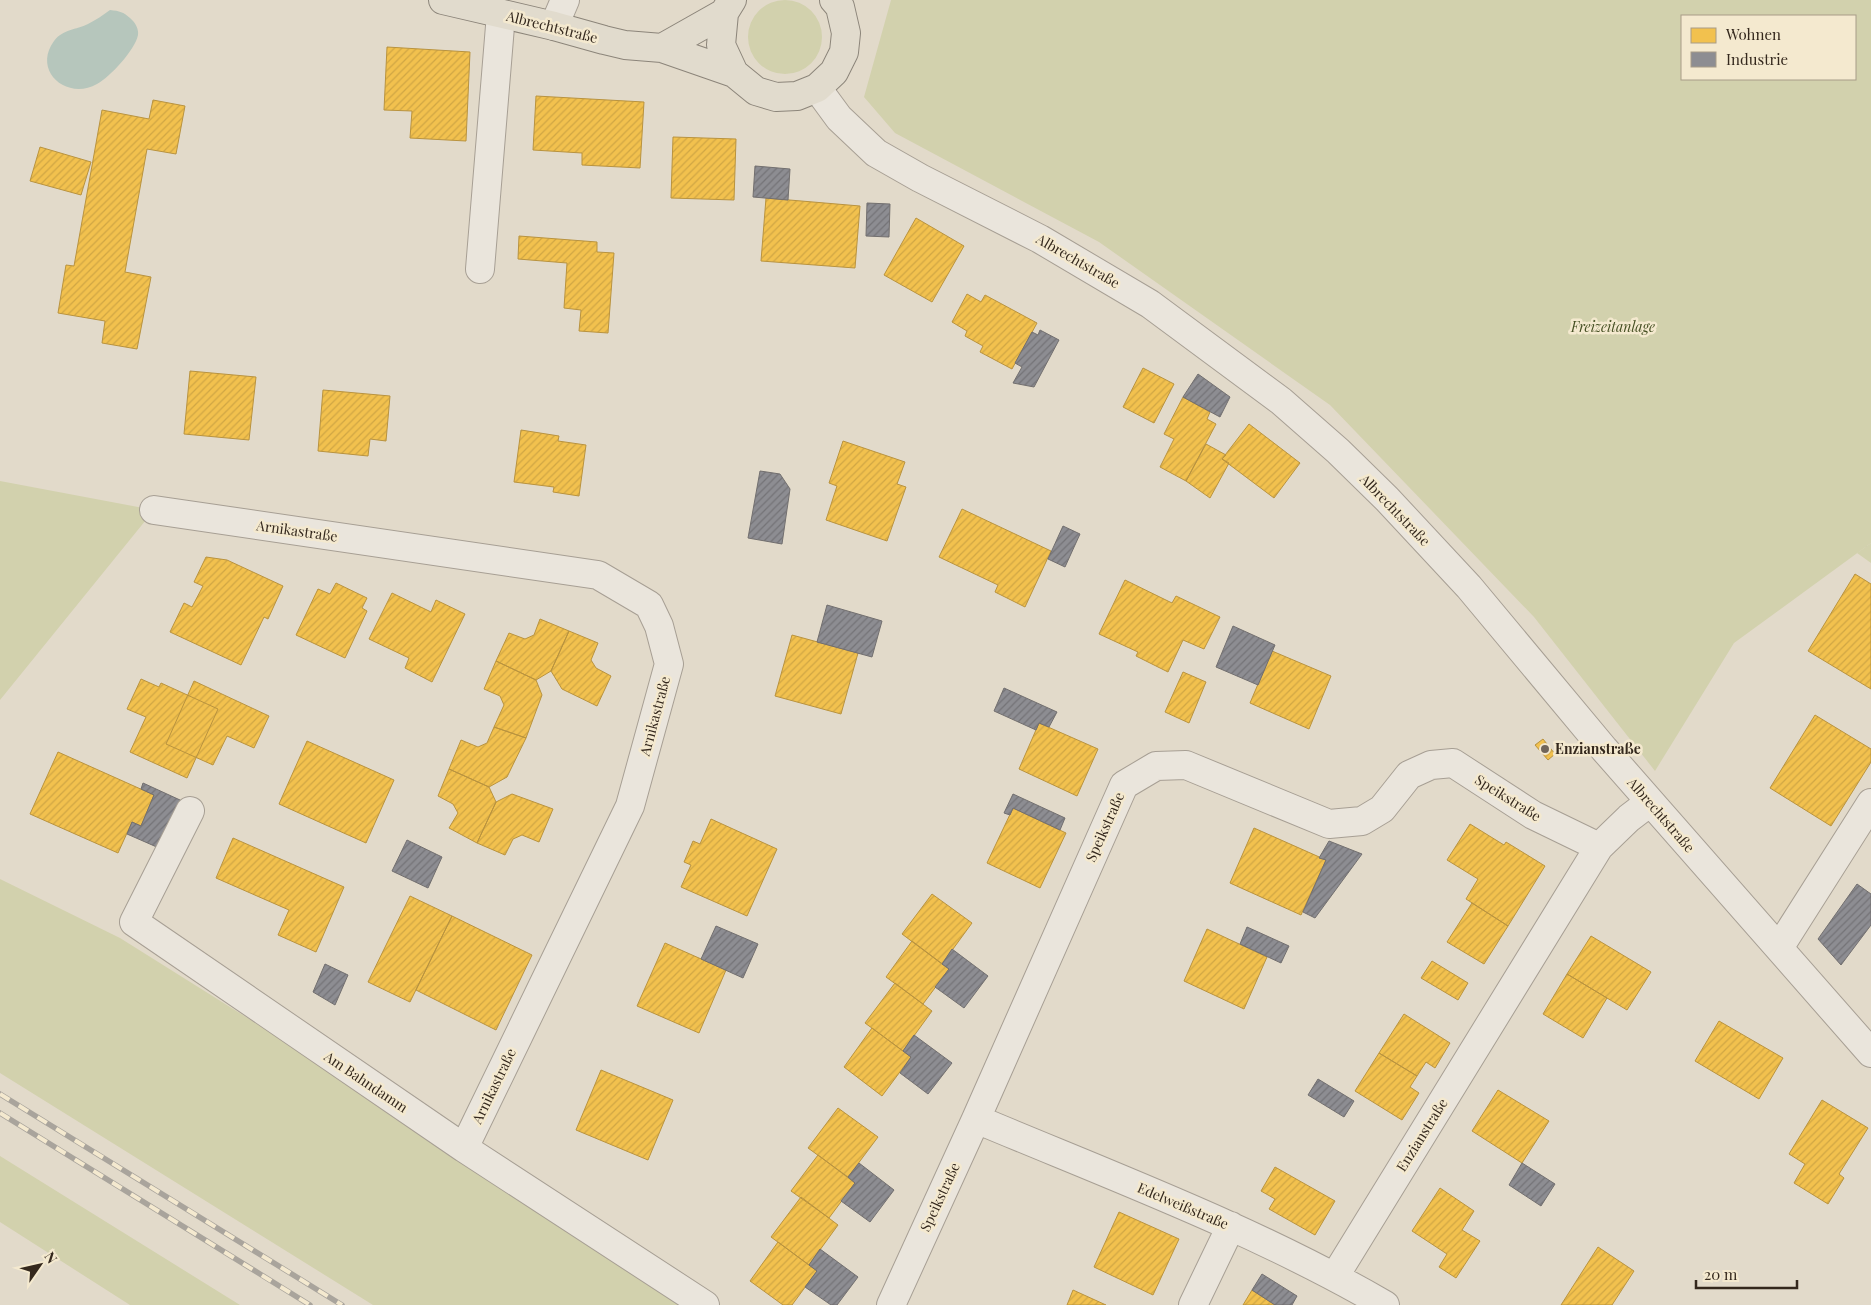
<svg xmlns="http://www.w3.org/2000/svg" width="1871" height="1305" viewBox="0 0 1871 1305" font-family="'Playfair Display',serif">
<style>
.green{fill:#d2d1ad;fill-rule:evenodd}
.forest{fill:url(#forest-firs)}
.water{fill:#b6c6bc}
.homes{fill:url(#homes-hatch);stroke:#b9933f}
.industry{fill:url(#industry-hatch);stroke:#726f6f}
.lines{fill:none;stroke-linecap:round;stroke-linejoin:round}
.minor-casing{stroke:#a79f94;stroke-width:30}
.major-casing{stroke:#8c857a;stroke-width:30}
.minor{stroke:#eae5dc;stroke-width:28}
.major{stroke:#e1dbcd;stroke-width:28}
.rail-casing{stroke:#a9a49c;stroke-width:5.5}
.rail{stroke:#f4e9cf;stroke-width:4;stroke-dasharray:11;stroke-linecap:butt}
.poi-dot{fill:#71665a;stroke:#f4e9cf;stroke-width:2}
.labels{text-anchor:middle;stroke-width:5;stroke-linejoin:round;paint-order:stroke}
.street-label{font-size:14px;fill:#34281d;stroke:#f4e9cf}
.park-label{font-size:14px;font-style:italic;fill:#465024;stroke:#f4e9cf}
.poi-label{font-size:14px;font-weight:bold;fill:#34281d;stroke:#f4e9cf;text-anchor:start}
</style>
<defs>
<pattern id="forest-firs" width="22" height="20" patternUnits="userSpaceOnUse" patternTransform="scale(1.25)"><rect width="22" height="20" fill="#d2d1ad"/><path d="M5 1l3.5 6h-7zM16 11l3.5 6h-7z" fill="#b5b394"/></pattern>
<pattern id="homes-hatch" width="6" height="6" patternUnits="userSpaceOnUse" patternTransform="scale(1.25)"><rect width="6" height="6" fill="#f2c14e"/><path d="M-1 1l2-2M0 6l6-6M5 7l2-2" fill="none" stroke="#d0a644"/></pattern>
<pattern id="industry-hatch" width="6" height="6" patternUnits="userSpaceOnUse" patternTransform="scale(1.25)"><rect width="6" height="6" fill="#8d8d92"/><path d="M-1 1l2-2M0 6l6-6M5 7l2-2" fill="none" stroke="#747377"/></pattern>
</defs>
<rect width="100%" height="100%" fill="#e2daca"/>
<path class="green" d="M748 37a37 37 0 1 1 74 0a37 37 0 1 1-74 0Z
M 891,0 L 1871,0 L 1871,543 L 1734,643 L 1655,771 L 1534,617 L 1330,405 L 1099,242 L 895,133 L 864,97 ZM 1682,16 L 1855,16 L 1855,79 L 1682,79 Z
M 0,481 L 154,510 L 0,700 Z
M 0,879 L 120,938 L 407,1118 L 692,1305 L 373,1305 L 0,1073 Z
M 0,1156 L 240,1305 L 130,1305 L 0,1222 Z"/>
<path class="forest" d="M 1871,543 L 1871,563 L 1857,553 Z"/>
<path class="water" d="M 110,10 C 120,11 123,12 130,18 C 135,22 139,29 138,35 C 135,50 110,77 97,84 C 67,101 32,71 54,41 C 63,29 76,30 88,24 C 96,20 103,15 110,10 Z"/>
<path class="homes" d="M 387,47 L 470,52 L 466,141 L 410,138 L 412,111 L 384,110 Z
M 536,96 L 644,102 L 640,168 L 582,165 L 582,153 L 533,150 Z
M 153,100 L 185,106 L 176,154 L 147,149 L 125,272 L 151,277 L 137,349 L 102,343 L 105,321 L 58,313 L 66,265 L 74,266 L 102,110 L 149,119 Z
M 673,137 L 736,139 L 734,200 L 671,198 Z
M 40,147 L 91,162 L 81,195 L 30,181 Z
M 766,198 L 860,206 L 855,268 L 761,261 Z
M 916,218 L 964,246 L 932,302 L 884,275 Z
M 519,236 L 597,242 L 597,252 L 614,253 L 608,333 L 579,331 L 581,310 L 564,308 L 567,263 L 518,259 Z
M 967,294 L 981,302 L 985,295 L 1037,323 L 1012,369 L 980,352 L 983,346 L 965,336 L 967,331 L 952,322 Z
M 1143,368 L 1174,384 L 1154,423 L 1123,407 Z
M 190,371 L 256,377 L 249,440 L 184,434 Z
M 323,390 L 390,396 L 386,441 L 370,439 L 368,456 L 318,451 Z
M 1183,397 L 1210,412 L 1207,419 L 1216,424 L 1186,481 L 1160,467 L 1174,439 L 1164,434 Z
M 1249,424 L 1300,463 L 1274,498 L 1222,459 Z
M 521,430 L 559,436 L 558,441 L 586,445 L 579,496 L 553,492 L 554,487 L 514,482 Z
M 843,441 L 905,462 L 897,484 L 906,487 L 887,541 L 826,520 L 837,486 L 829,483 Z
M 1206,444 L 1226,455 L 1222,459 L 1229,463 L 1210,498 L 1186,481 Z
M 962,509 L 1051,551 L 1025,607 L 995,592 L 998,585 L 939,557 Z
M 206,557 L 227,560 L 283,586 L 268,619 L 264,617 L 241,665 L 170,632 L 184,603 L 192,607 L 203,586 L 194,582 Z
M 1855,574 L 1871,584 L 1871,689 L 1808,651 Z
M 1125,580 L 1172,603 L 1176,596 L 1220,617 L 1204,649 L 1183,640 L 1168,672 L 1136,656 L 1138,652 L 1099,634 Z
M 336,583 L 367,598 L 362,608 L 367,611 L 345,658 L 296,635 L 318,589 L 330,594 Z
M 392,593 L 431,612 L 436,600 L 465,614 L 432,682 L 405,668 L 409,658 L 369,639 Z
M 540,619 L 569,631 L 551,671 L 536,680 L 496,661 L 509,633 L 525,639 L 534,635 Z
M 569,631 L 598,643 L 591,660 L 596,668 L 611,676 L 597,706 L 562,689 L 551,671 Z
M 792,635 L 858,653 L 841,714 L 775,696 Z
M 1272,651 L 1331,676 L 1309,729 L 1250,703 Z
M 496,661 L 536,680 L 542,695 L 526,738 L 494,727 L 504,705 L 500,696 L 484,689 Z
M 1183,672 L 1206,682 L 1189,723 L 1165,712 Z
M 141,679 L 159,687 L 161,683 L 218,709 L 187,778 L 130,752 L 146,717 L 127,709 Z
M 194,681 L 269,716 L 254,748 L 227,736 L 213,765 L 166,744 Z
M 1815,715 L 1871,749 L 1871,762 L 1831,826 L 1770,788 Z
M 1039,723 L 1098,749 L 1077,796 L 1019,769 Z
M 494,727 L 526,738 L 507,777 L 489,787 L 449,769 L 461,740 L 478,747 L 487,743 Z
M 1543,739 L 1555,754 L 1548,760 L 1535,745 Z
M 307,741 L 394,780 L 366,843 L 279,804 Z
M 58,752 L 154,795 L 141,826 L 132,822 L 118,853 L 30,814 Z
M 449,769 L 489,787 L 496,802 L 477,843 L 449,828 L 458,813 L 453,804 L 438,796 Z
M 512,794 L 553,809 L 539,842 L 522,835 L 513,839 L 505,855 L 477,843 L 496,802 Z
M 1013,808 L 1066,833 L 1040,888 L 987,863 Z
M 711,819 L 777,849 L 747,916 L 681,887 L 691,865 L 684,862 L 693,841 L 700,844 Z
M 1470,824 L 1504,845 L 1506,842 L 1545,866 L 1508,926 L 1466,899 L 1478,879 L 1447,860 Z
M 1254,828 L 1326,860 L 1301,915 L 1230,883 Z
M 233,838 L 344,887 L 316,952 L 278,935 L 289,910 L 216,878 Z
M 932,894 L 972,923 L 942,964 L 902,934 Z
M 410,896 L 452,916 L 410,1002 L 368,982 Z
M 1472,903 L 1508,926 L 1484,964 L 1447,942 Z
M 452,916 L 532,955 L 496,1030 L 416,990 Z
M 1207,929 L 1267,957 L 1244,1009 L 1184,981 Z
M 1591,936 L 1651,972 L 1627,1010 L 1567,974 Z
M 912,941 L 949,969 L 923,1004 L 886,977 Z
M 665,943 L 726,970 L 699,1033 L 637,1006 Z
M 1432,961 L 1468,983 L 1458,1000 L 1421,978 Z
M 1567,974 L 1607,998 L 1583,1038 L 1543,1014 Z
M 895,983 L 932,1011 L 903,1051 L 865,1023 Z
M 1404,1014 L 1450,1043 L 1435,1068 L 1426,1062 L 1417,1076 L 1379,1053 Z
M 1719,1021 L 1783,1058 L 1759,1099 L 1695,1061 Z
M 872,1028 L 911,1057 L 882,1096 L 844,1067 Z
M 1379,1053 L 1417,1076 L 1410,1087 L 1419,1093 L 1402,1120 L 1355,1091 Z
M 601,1070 L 673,1100 L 648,1160 L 576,1130 Z
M 1498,1090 L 1549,1121 L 1522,1163 L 1472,1131 Z
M 1822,1100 L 1868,1128 L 1839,1174 L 1844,1178 L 1828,1204 L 1794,1183 L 1805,1164 L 1789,1154 Z
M 838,1108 L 878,1137 L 848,1177 L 808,1148 Z
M 818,1155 L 855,1183 L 829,1218 L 791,1191 Z
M 1275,1167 L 1335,1201 L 1315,1235 L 1269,1209 L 1275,1199 L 1261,1191 Z
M 1440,1188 L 1474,1211 L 1462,1230 L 1480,1241 L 1456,1278 L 1439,1267 L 1447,1254 L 1412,1231 Z
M 801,1197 L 838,1225 L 809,1265 L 771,1237 Z
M 1119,1212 L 1179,1239 L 1153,1295 L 1094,1267 Z
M 778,1242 L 817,1271 L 792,1305 L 783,1305 L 750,1281 Z
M 1598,1247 L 1634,1271 L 1612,1305 L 1561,1305 Z
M 1073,1290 L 1106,1305 L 1067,1305 Z
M 1252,1290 L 1275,1305 L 1243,1305 Z"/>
<path class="industry" d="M 755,166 L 790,169 L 788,200 L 753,197 Z
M 867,203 L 890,204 L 889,237 L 866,236 Z
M 1040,330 L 1059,340 L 1034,387 L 1013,383 L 1022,367 L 1015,363 L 1032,332 L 1038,335 Z
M 1198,374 L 1230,397 L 1220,417 L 1183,397 Z
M 760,471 L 780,474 L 790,489 L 782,544 L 748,538 Z
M 1063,526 L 1080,534 L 1065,567 L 1048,559 Z
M 827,605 L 882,621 L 872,657 L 817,642 Z
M 1233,626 L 1275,645 L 1258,685 L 1216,667 Z
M 1004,688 L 1057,712 L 1049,727 L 1039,723 L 1036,730 L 994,711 Z
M 143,783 L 180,800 L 159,848 L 127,834 L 132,822 L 141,826 L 154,795 L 141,789 Z
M 1013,794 L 1065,818 L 1060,830 L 1013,808 L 1010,815 L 1004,813 Z
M 407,840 L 442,857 L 428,888 L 392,871 Z
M 1329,841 L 1362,854 L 1315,918 L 1303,912 L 1326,860 L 1319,858 Z
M 1857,884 L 1871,894 L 1871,925 L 1841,965 L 1818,939 Z
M 716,926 L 758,944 L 743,978 L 701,959 Z
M 1247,927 L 1289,946 L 1281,963 L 1240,944 Z
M 952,949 L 988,976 L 964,1008 L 935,987 L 949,969 L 942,964 Z
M 325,964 L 348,975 L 335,1005 L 313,992 Z
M 914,1035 L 952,1063 L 928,1094 L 900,1073 L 911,1057 L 903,1051 Z
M 1318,1079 L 1354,1101 L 1344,1117 L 1308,1095 Z
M 859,1163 L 894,1190 L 870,1222 L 841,1201 L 855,1183 L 848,1177 Z
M 1522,1163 L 1555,1184 L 1541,1206 L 1509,1185 Z
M 820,1249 L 858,1277 L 837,1305 L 831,1305 L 805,1287 L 817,1271 L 809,1265 Z
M 1262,1274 L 1297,1296 L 1292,1305 L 1275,1305 L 1252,1290 Z"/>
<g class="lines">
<g class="minor-casing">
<path id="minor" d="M 554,26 L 565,0
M 817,88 L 839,118 L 876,153 L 920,178 L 1040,239 L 1150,304 L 1281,401 L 1338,451 L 1387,499 L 1469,587 L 1604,749 L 1871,1053
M 480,269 L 501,14
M 154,510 L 598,575 L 649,605 L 659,626 L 669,664 L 630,806 L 464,1148
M 190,811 L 134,922 L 464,1148 L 705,1305
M 1779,948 L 1871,803
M 976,1119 C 1114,1177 1256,1230 1385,1305
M 1335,1276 L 1599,847 L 1629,818 L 1650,802
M 891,1305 L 976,1119 L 1124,785 L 1156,766 L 1186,765 L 1329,824 L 1362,821 L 1382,809 L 1409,775 L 1431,765 L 1453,763 L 1533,815 L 1599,847
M 1193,1305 L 1231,1226"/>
</g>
<g class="major-casing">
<path id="major" d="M 443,0 L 554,26 L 604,40 L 625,45 L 662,48 L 734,73 L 756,91 L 776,97 L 797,96 L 817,88 L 834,72 L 844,52 L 846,33 L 840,7 L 834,0
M 732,0 L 724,13 L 721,45 L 734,73
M 662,48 L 724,13"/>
</g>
<use href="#minor" class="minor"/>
<use href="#major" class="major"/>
<g class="rail-casing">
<path id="rail" d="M 0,1094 L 342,1305
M 0,1113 L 310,1305"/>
</g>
<use href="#rail" class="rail"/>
</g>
<circle class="poi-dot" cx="1545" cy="749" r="5"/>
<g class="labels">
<g class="street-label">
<text transform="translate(552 27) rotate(14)" y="5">Albrechtstraße</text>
<text transform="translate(1078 261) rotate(30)" y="5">Albrechtstraße</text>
<text transform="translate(1395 510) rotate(46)" y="5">Albrechtstraße</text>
<text transform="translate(297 531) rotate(8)" y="5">Arnikastraße</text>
<text transform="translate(655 716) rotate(-75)" y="5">Arnikastraße</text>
<text transform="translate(1508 798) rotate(32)" y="5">Speikstraße</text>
<text transform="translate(1661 815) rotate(49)" y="5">Albrechtstraße</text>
<text transform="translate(1105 827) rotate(-66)" y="5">Speikstraße</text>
<text transform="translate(366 1082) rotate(34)" y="5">Am Bahndamm</text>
<text transform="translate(494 1086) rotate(-64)" y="5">Arnikastraße</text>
<text transform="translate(1422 1135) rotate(-58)" y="5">Enzianstraße</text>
<text transform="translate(940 1197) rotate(-65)" y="5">Speikstraße</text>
<text transform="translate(1183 1206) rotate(23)" y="5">Edelweißstraße</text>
</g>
<g class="park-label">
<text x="1613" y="332">Freizeitanlage</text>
</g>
<g class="poi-label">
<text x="1555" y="754">Enzianstraße</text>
</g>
</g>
<rect x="1681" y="15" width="175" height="65" fill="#f4e9cf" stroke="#a79c88"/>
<rect x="1691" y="28" width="25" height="15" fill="#f2c14e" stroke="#a79c88"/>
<text x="1726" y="40" font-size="15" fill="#34281d">Wohnen</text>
<rect x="1691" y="52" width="25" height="15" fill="#8d8d92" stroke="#a79c88"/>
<text x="1726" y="65" font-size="15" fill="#34281d">Industrie</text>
<g transform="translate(40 1265) rotate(56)" stroke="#f4e9cf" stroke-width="4" paint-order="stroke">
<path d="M0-4L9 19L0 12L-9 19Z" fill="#34281d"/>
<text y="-8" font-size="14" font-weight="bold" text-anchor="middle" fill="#34281d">N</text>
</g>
<path d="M1696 1280v8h101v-8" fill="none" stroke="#34281d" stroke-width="2.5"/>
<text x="1704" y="1280" font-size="15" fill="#34281d" stroke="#f4e9cf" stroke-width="4" paint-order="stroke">20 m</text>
</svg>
